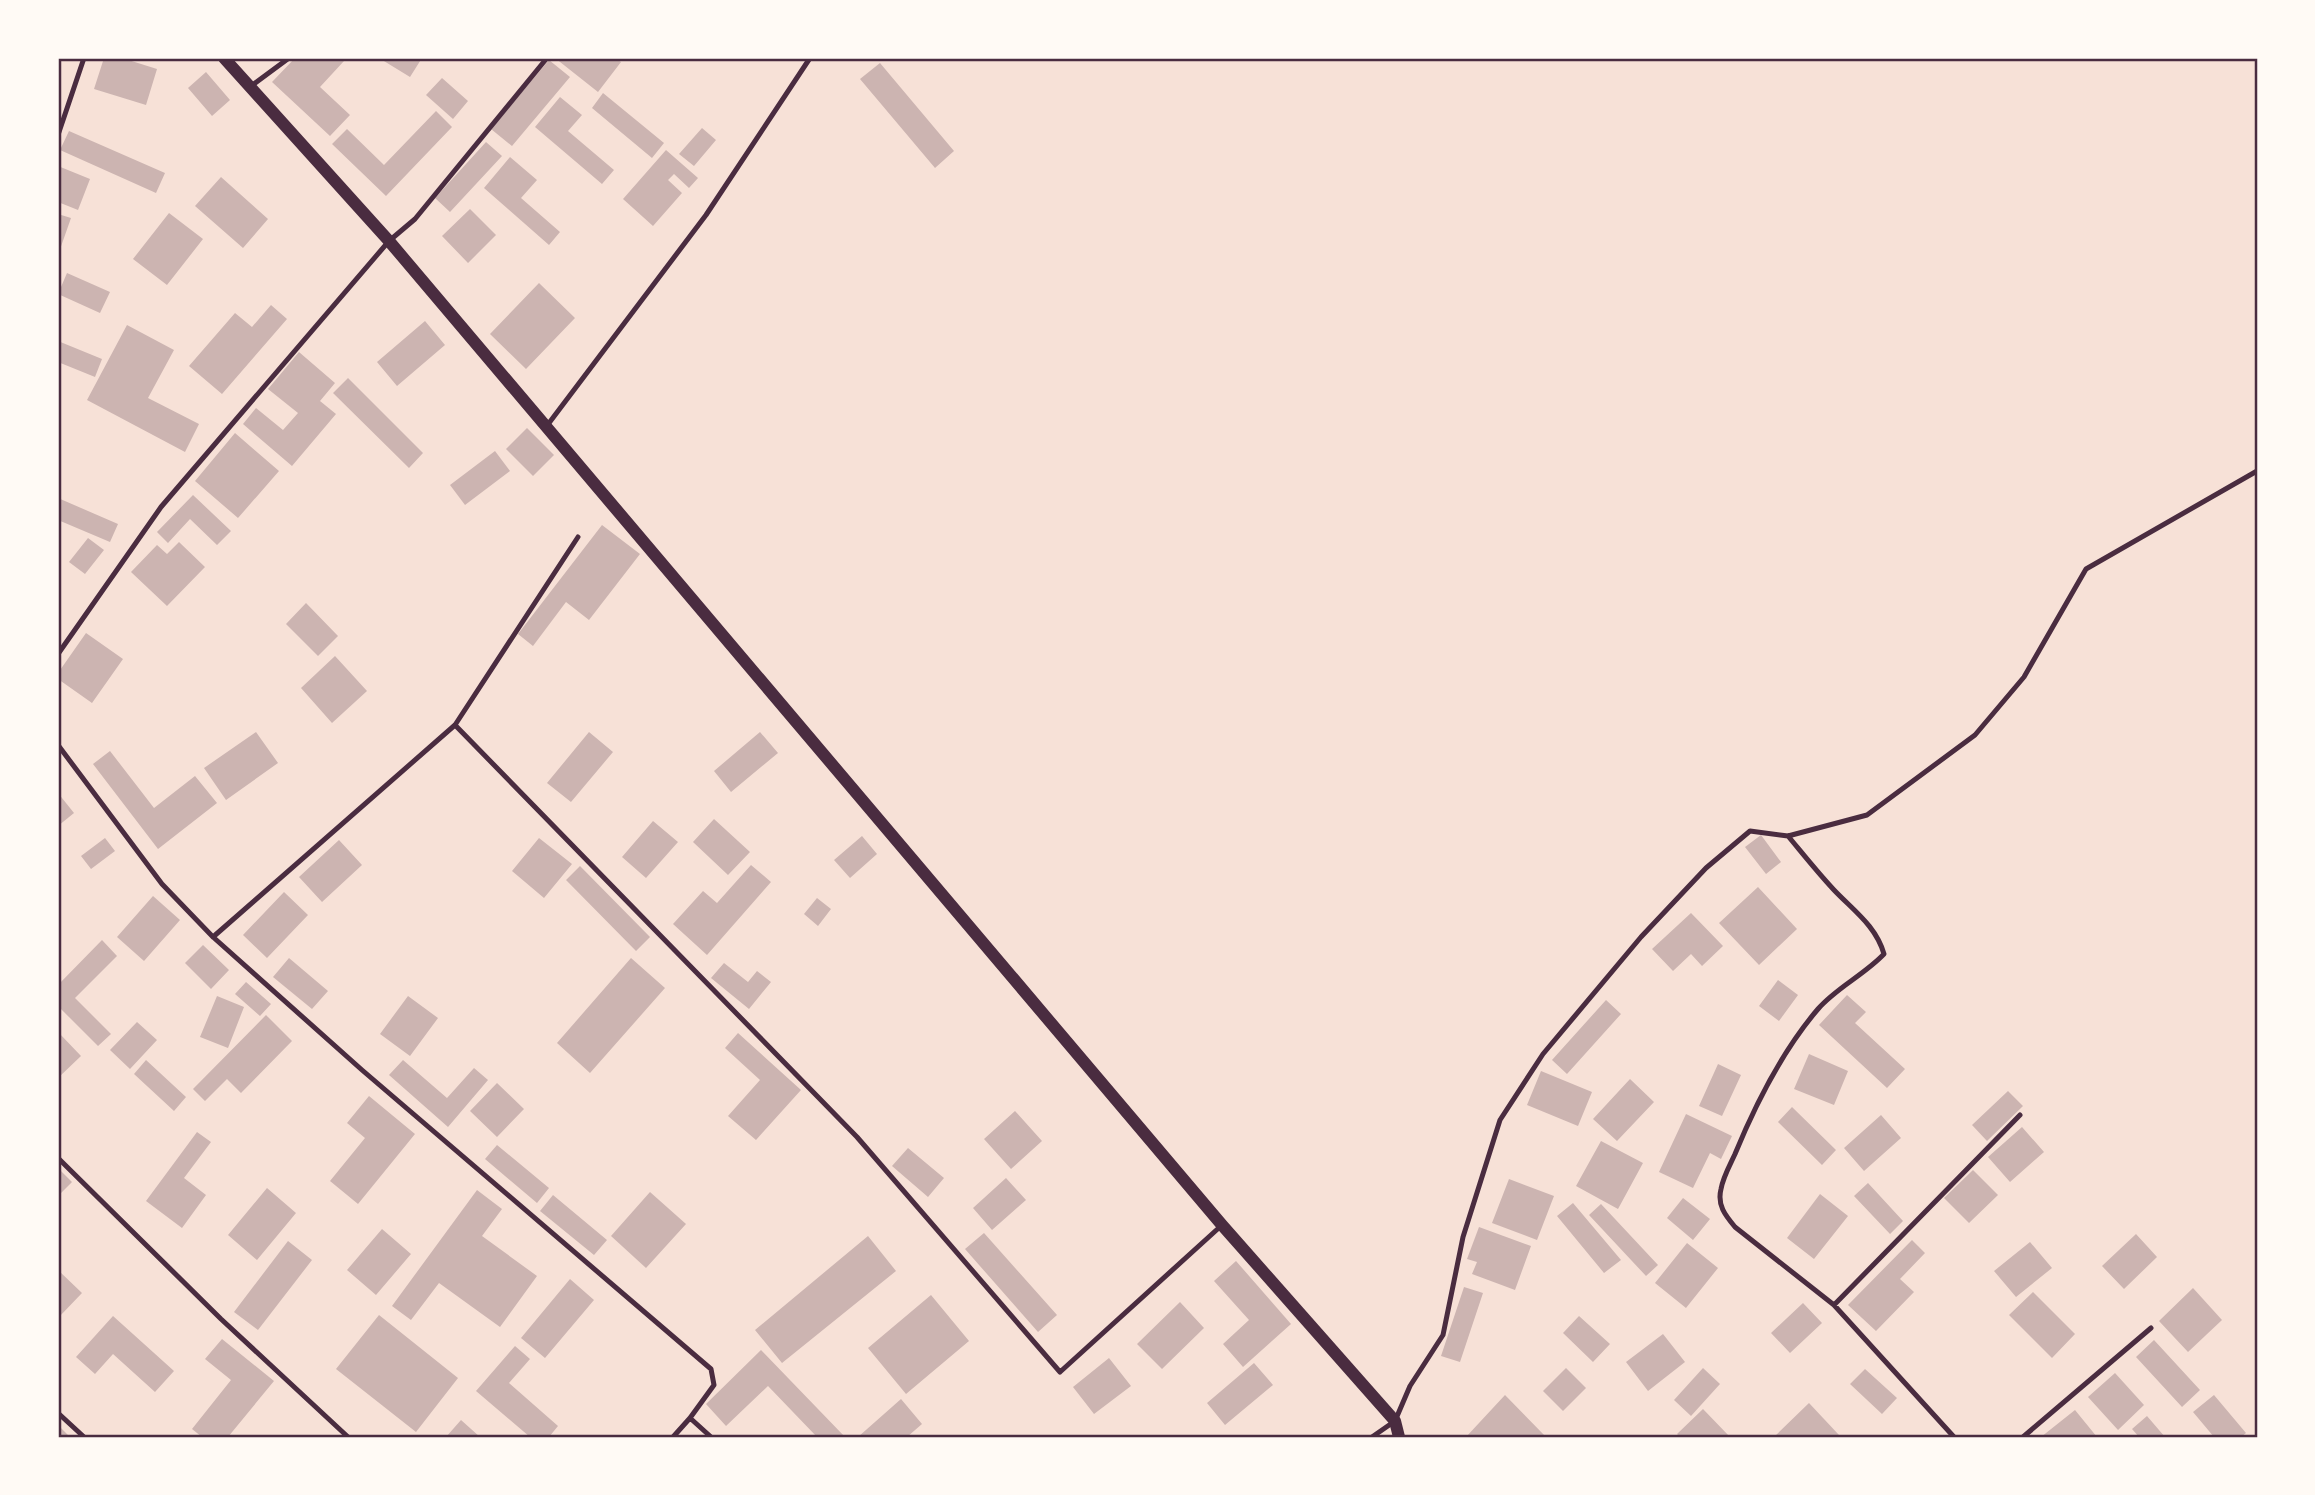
<svg xmlns="http://www.w3.org/2000/svg" width="2315" height="1495" viewBox="0 0 2315 1495" font-family="Montserrat,sans-serif">
<style>
.building{fill:#ccb4b1}
.lines{fill:none;stroke-linecap:round;stroke-linejoin:round}
.service{stroke:#4a2c40;stroke-width:5}
.tertiary{stroke:#4a2c40;stroke-width:12}
.neatline{fill:none;stroke:#4a2c40;stroke-width:2.5}
</style>
<rect width="100%" height="100%" fill="#f7e1d7"/>
<path class="building" d="M 104,58 L 122,58 L 157,69 L 146,105 L 94,89 Z
M 295,58 L 341,58 L 344,61 L 320,87 L 350,115 L 330,136 L 272,82 Z
M 379,58 L 422,58 L 410,77 Z
M 555,58 L 615,58 L 621,62 L 598,92 Z
M 549,60 L 570,77 L 512,146 L 491,129 Z
M 880,63 L 954,151 L 935,168 L 860,79 Z
M 206,72 L 230,100 L 212,116 L 188,88 Z
M 442,78 L 468,101 L 453,119 L 426,95 Z
M 603,93 L 664,143 L 652,158 L 592,108 Z
M 560,97 L 582,115 L 568,131 L 614,170 L 602,184 L 535,127 Z
M 436,111 L 452,127 L 386,196 L 332,144 L 347,129 L 384,165 Z
M 702,128 L 716,140 L 694,166 L 679,154 Z
M 69,131 L 165,173 L 156,193 L 60,150 Z
M 486,142 L 502,156 L 450,212 L 435,198 Z
M 666,150 L 698,178 L 689,188 L 674,174 L 668,180 L 682,193 L 653,226 L 623,199 Z
M 510,157 L 537,180 L 521,198 L 560,232 L 549,245 L 484,188 Z
M 58,166 L 90,179 L 78,210 L 58,202 Z
M 221,177 L 268,219 L 243,248 L 195,206 Z
M 470,209 L 496,235 L 468,263 L 442,236 Z
M 169,213 L 203,239 L 167,285 L 133,259 Z
M 58,214 L 71,218 L 58,255 Z
M 67,273 L 110,292 L 100,313 L 58,294 Z
M 539,283 L 575,318 L 526,369 L 490,334 Z
M 271,305 L 287,319 L 222,394 L 189,366 L 235,313 L 252,327 Z
M 425,321 L 445,345 L 397,386 L 377,362 Z
M 127,325 L 174,350 L 148,398 L 199,424 L 185,452 L 87,400 Z
M 58,341 L 102,359 L 95,377 L 58,362 Z
M 299,352 L 335,383 L 320,401 L 336,414 L 292,466 L 243,424 L 256,408 L 283,430 L 298,413 L 268,389 Z
M 348,378 L 423,453 L 409,468 L 333,393 Z
M 527,428 L 554,455 L 533,476 L 506,449 Z
M 235,433 L 279,471 L 238,518 L 195,481 Z
M 495,451 L 510,471 L 465,505 L 450,485 Z
M 193,495 L 231,531 L 217,545 L 190,519 L 168,543 L 157,532 Z
M 58,498 L 118,524 L 110,542 L 58,520 Z
M 602,525 L 640,554 L 589,620 L 566,602 L 533,646 L 518,634 Z
M 88,538 L 104,550 L 85,574 L 69,562 Z
M 179,542 L 205,567 L 167,606 L 131,572 L 157,545 L 167,554 Z
M 306,603 L 338,636 L 318,656 L 286,624 Z
M 86,633 L 123,659 L 92,703 L 58,679 L 58,673 Z
M 335,656 L 367,691 L 332,723 L 301,688 Z
M 256,732 L 278,763 L 226,800 L 204,768 Z
M 589,732 L 613,752 L 571,802 L 547,783 Z
M 760,732 L 778,753 L 731,792 L 714,771 Z
M 110,751 L 154,808 L 195,776 L 217,803 L 158,849 L 93,764 Z
M 58,793 L 74,813 L 58,826 Z
M 714,819 L 750,852 L 728,875 L 693,842 Z
M 653,821 L 678,842 L 646,878 L 622,857 Z
M 1761,835 L 1781,862 L 1766,874 L 1745,847 Z
M 862,836 L 877,854 L 850,878 L 834,860 Z
M 105,838 L 115,851 L 91,869 L 81,856 Z
M 539,838 L 572,864 L 544,898 L 512,871 Z
M 339,840 L 362,865 L 322,902 L 299,877 Z
M 751,865 L 771,882 L 707,955 L 673,924 L 703,891 L 717,903 Z
M 580,866 L 650,937 L 636,951 L 566,880 Z
M 1758,887 L 1797,929 L 1759,965 L 1719,923 Z
M 284,892 L 308,915 L 267,958 L 243,935 Z
M 153,896 L 180,920 L 144,961 L 117,937 Z
M 817,898 L 831,909 L 818,926 L 804,914 Z
M 1691,913 L 1723,946 L 1702,966 L 1691,954 L 1673,971 L 1652,949 Z
M 102,940 L 117,956 L 75,998 L 111,1034 L 98,1046 L 58,1006 L 58,985 Z
M 203,945 L 229,970 L 211,989 L 185,963 Z
M 289,958 L 328,991 L 312,1009 L 273,977 Z
M 631,958 L 665,988 L 590,1073 L 557,1043 Z
M 724,963 L 748,982 L 757,971 L 771,982 L 749,1009 L 711,978 Z
M 1778,980 L 1798,995 L 1779,1021 L 1759,1006 Z
M 246,982 L 271,1004 L 260,1016 L 235,994 Z
M 1847,995 L 1866,1012 L 1855,1023 L 1905,1069 L 1887,1088 L 1819,1025 Z
M 217,996 L 244,1007 L 228,1048 L 200,1037 Z
M 408,996 L 438,1018 L 410,1056 L 380,1034 Z
M 1606,1000 L 1621,1014 L 1567,1074 L 1552,1060 Z
M 266,1015 L 292,1041 L 241,1093 L 227,1079 L 205,1101 L 193,1089 Z
M 137,1022 L 157,1040 L 130,1069 L 110,1050 Z
M 59,1033 L 81,1056 L 58,1078 L 58,1034 Z
M 738,1033 L 801,1090 L 756,1140 L 728,1116 L 760,1080 L 725,1048 Z
M 1809,1054 L 1848,1071 L 1834,1105 L 1794,1089 Z
M 146,1060 L 186,1097 L 174,1111 L 134,1074 Z
M 403,1060 L 447,1098 L 474,1068 L 488,1080 L 448,1127 L 389,1075 Z
M 1718,1064 L 1741,1075 L 1722,1116 L 1699,1106 Z
M 1541,1071 L 1592,1092 L 1578,1126 L 1527,1105 Z
M 1630,1079 L 1654,1102 L 1617,1141 L 1593,1119 Z
M 497,1083 L 524,1109 L 497,1137 L 470,1111 Z
M 2008,1091 L 2023,1106 L 1987,1141 L 1972,1125 Z
M 369,1096 L 415,1134 L 358,1204 L 330,1181 L 365,1138 L 347,1123 Z
M 1792,1107 L 1836,1150 L 1822,1165 L 1778,1122 Z
M 1015,1111 L 1042,1141 L 1011,1169 L 984,1139 Z
M 1686,1114 L 1732,1136 L 1721,1159 L 1710,1153 L 1693,1188 L 1659,1172 Z
M 1881,1115 L 1901,1138 L 1864,1171 L 1844,1148 Z
M 2022,1127 L 2044,1152 L 2010,1182 L 1988,1157 Z
M 197,1132 L 211,1142 L 184,1178 L 206,1195 L 182,1228 L 146,1201 Z
M 1601,1141 L 1643,1163 L 1618,1209 L 1576,1186 Z
M 497,1145 L 549,1188 L 537,1203 L 485,1159 Z
M 908,1148 L 944,1178 L 928,1197 L 892,1166 Z
M 58,1168 L 72,1182 L 58,1196 Z
M 1973,1170 L 1998,1195 L 1969,1223 L 1944,1198 Z
M 1006,1178 L 1026,1200 L 992,1230 L 973,1208 Z
M 1509,1179 L 1554,1196 L 1537,1240 L 1492,1223 Z
M 1868,1183 L 1903,1221 L 1890,1234 L 1854,1196 Z
M 267,1188 L 296,1213 L 257,1260 L 228,1235 Z
M 477,1190 L 502,1209 L 482,1236 L 537,1276 L 500,1327 L 439,1283 L 411,1320 L 392,1306 Z
M 650,1192 L 686,1224 L 646,1268 L 611,1236 Z
M 1820,1194 L 1848,1216 L 1814,1259 L 1787,1238 Z
M 553,1195 L 607,1240 L 594,1255 L 540,1211 Z
M 1683,1198 L 1710,1219 L 1693,1240 L 1667,1218 Z
M 1573,1203 L 1621,1260 L 1604,1273 L 1557,1216 Z
M 1601,1204 L 1658,1265 L 1646,1276 L 1589,1215 Z
M 1479,1227 L 1531,1246 L 1515,1290 L 1472,1274 L 1477,1262 L 1467,1259 Z
M 382,1229 L 411,1254 L 376,1295 L 347,1270 Z
M 984,1233 L 1057,1315 L 1038,1332 L 965,1249 Z
M 2136,1234 L 2157,1257 L 2124,1289 L 2102,1266 Z
M 868,1236 L 896,1271 L 782,1363 L 755,1330 Z
M 1912,1240 L 1925,1253 L 1900,1279 L 1914,1292 L 1876,1331 L 1848,1305 Z
M 288,1241 L 312,1260 L 258,1330 L 234,1312 Z
M 2030,1242 L 2052,1268 L 2016,1297 L 1994,1271 Z
M 1687,1243 L 1718,1268 L 1686,1308 L 1655,1283 Z
M 1236,1261 L 1291,1324 L 1243,1367 L 1223,1344 L 1249,1320 L 1214,1281 Z
M 58,1270 L 82,1293 L 59,1317 L 58,1315 Z
M 570,1279 L 594,1300 L 545,1358 L 521,1338 Z
M 1464,1287 L 1483,1293 L 1460,1362 L 1441,1356 Z
M 2193,1288 L 2222,1320 L 2188,1352 L 2159,1321 Z
M 2033,1292 L 2075,1334 L 2052,1358 L 2009,1315 Z
M 931,1295 L 969,1341 L 906,1394 L 868,1348 Z
M 1180,1302 L 1204,1328 L 1162,1369 L 1137,1344 Z
M 1803,1303 L 1822,1323 L 1790,1353 L 1771,1333 Z
M 379,1315 L 458,1378 L 416,1432 L 336,1369 Z
M 113,1316 L 174,1371 L 155,1392 L 113,1354 L 95,1374 L 76,1357 Z
M 1579,1316 L 1610,1344 L 1593,1362 L 1563,1333 Z
M 1663,1334 L 1685,1362 L 1648,1391 L 1626,1362 Z
M 222,1339 L 274,1381 L 228,1437 L 202,1437 L 192,1429 L 231,1380 L 205,1359 Z
M 2154,1340 L 2200,1390 L 2182,1407 L 2136,1357 Z
M 515,1346 L 530,1359 L 509,1383 L 558,1426 L 549,1437 L 530,1437 L 476,1391 Z
M 761,1350 L 845,1437 L 817,1437 L 768,1386 L 726,1426 L 706,1404 Z
M 1109,1358 L 1131,1386 L 1094,1414 L 1073,1387 Z
M 1254,1363 L 1273,1385 L 1225,1425 L 1207,1403 Z
M 1566,1368 L 1586,1388 L 1563,1411 L 1543,1391 Z
M 1703,1368 L 1720,1384 L 1691,1416 L 1674,1400 Z
M 1865,1369 L 1897,1398 L 1882,1414 L 1850,1384 Z
M 2115,1373 L 2144,1405 L 2118,1430 L 2088,1397 Z
M 1505,1395 L 1546,1437 L 1466,1437 Z
M 2214,1395 L 2246,1433 L 2241,1437 L 2214,1437 L 2193,1412 Z
M 901,1399 L 922,1424 L 907,1437 L 858,1437 Z
M 1809,1403 L 1839,1435 L 1776,1437 L 1775,1436 Z
M 1703,1409 L 1730,1437 L 1680,1437 L 1677,1434 Z
M 2075,1410 L 2097,1437 L 2041,1437 Z
M 2147,1416 L 2165,1437 L 2139,1437 L 2132,1429 Z
M 461,1420 L 480,1437 L 446,1437 Z
M 58,1425 L 70,1437 L 58,1437 Z"/>
<g class="lines">
<path class="service" d="M 251,86 L 289,58
M 58,135 L 84,58
M 546,427 L 706,215 L 810,58
M 58,654 L 161,507 L 389,241 L 415,219 L 547,58
M 455,725 L 857,1137 L 1060,1372 L 1222,1225
M 58,745 L 162,884 L 213,937 L 362,1070 L 711,1369 L 714,1385 L 690,1418 L 711,1437
M 1788,836 C 1803,854 1818,873 1834,890 C 1854,911 1876,926 1884,954 C 1864,975 1836,988 1818,1009 C 1782,1051 1756,1103 1735,1154 C 1730,1165 1723,1177 1721,1189 C 1717,1205 1725,1215 1735,1227 L 1834,1305 L 1954,1437
M 213,937 L 455,725 L 578,537
M 58,1158 L 221,1319 L 348,1437
M 1834,1305 L 2020,1115
M 58,1413 L 84,1437
M 673,1437 L 690,1418
M 1372,1437 L 1395,1421 L 1410,1386 L 1443,1335 L 1463,1237 L 1500,1120 L 1543,1054 L 1641,937 L 1706,868 L 1750,831 L 1788,836 L 1867,815 L 1975,735 L 2024,677 L 2086,569 L 2257,471
M 2023,1437 L 2151,1328"/>
<path class="tertiary" d="M 224,58 L 389,241 L 1222,1225 L 1395,1421 L 1399,1437"/>
</g>
<rect width="2315" height="1495" fill="none" stroke="#fffaf5" stroke-width="119"/>
<rect x="60" y="60" width="2196" height="1376" class="neatline"/>
</svg>
